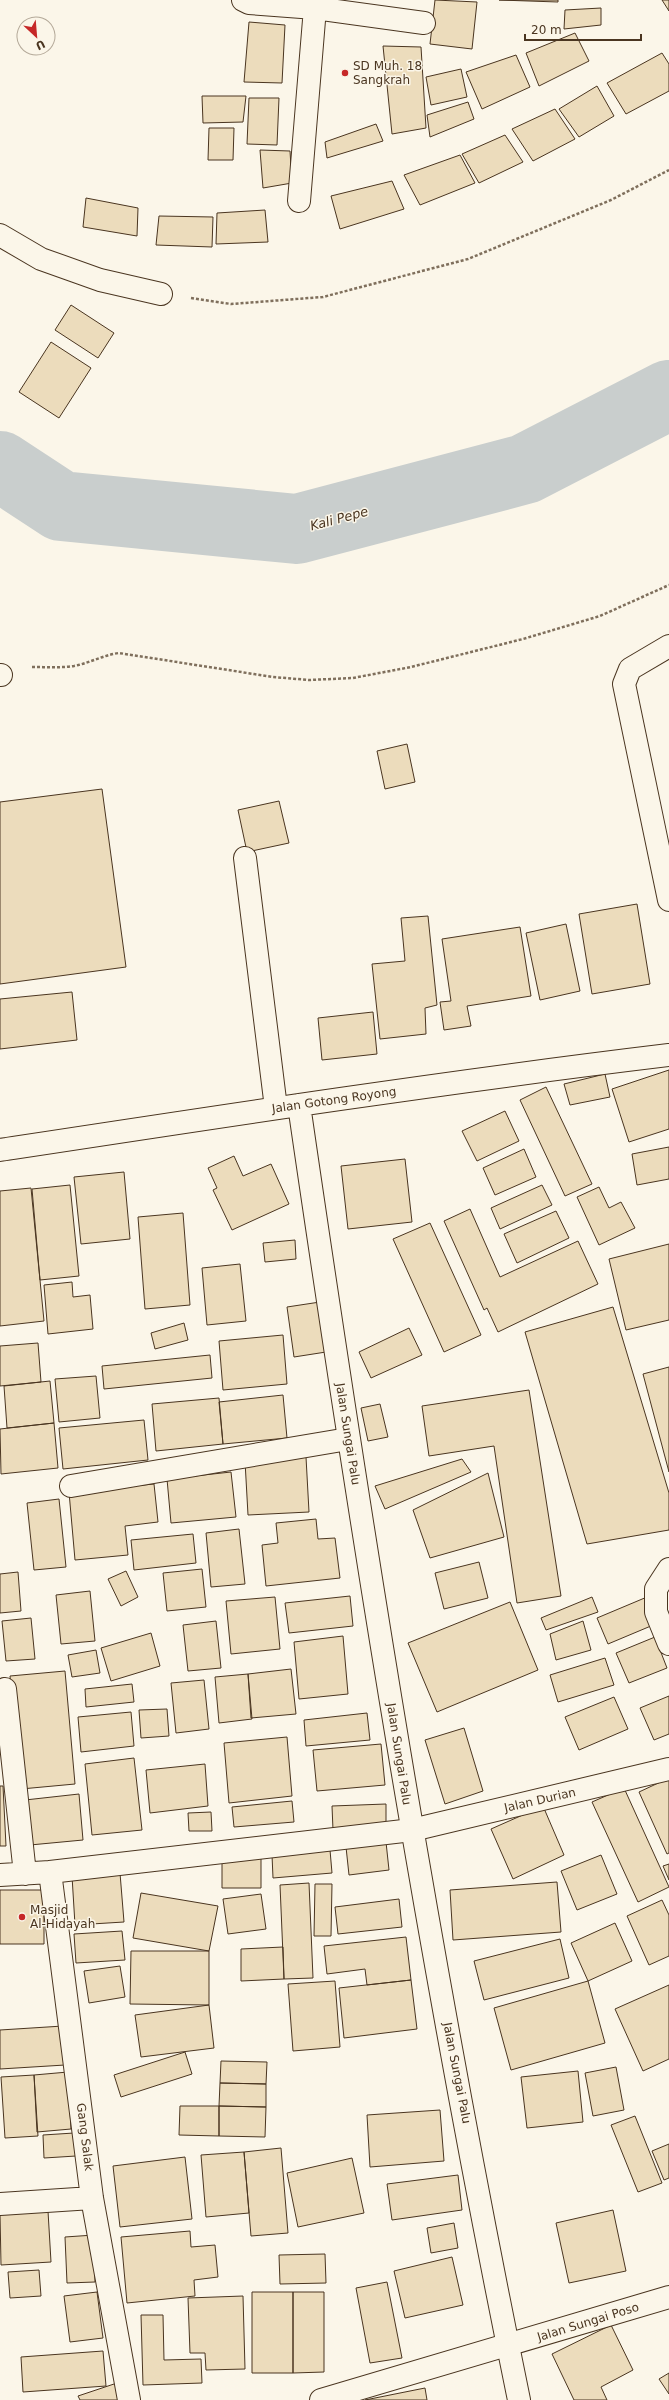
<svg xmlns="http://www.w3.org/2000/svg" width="669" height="2400" viewBox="0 0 669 2400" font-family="'DejaVu Sans',sans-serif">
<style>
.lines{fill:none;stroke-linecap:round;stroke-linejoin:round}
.river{stroke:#c9cecd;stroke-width:70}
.building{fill:#ecdcbc;stroke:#4a3520}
.street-casing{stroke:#4a3520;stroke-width:24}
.secondary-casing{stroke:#4a3520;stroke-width:24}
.path{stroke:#7f6f5c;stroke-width:2.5;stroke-dasharray:3 2;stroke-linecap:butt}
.street{stroke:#fbf6e9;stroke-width:22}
.secondary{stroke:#fbf6e9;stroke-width:22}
.poi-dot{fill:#c62828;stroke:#fbf6e9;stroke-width:1.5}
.labels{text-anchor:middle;stroke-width:3;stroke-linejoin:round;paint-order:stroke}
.poi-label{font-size:12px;fill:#4a3520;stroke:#fbf6e9;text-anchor:start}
.street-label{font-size:12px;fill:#4a3520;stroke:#fbf6e9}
.water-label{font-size:13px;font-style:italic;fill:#4a3520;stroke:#fbf6e9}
</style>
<rect width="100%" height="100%" fill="#fbf6e9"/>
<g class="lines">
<path class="river" d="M 0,466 L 61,506 L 297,529 L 525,469 L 669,395"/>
</g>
<path class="building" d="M 435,0 L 477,2 L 472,49 L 430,44 Z
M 499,0 L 558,0 L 558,2 Z
M 662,0 L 669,0 L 669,11 Z
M 601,8 L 601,25 L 564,29 L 565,10 Z
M 249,22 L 285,25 L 282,83 L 244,82 Z
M 575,33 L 589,61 L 539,86 L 526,53 Z
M 383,46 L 421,47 L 426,128 L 392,134 Z
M 662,53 L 669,64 L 669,91 L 626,114 L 607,83 Z
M 516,55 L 530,87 L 482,109 L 466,72 Z
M 461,69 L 467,97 L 431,105 L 426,77 Z
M 597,86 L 614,116 L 579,137 L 559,109 Z
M 202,96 L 246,96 L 243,122 L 203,123 Z
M 249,98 L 279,98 L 277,145 L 247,144 Z
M 468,102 L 474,119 L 430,137 L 427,115 Z
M 555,109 L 575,139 L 533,161 L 512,129 Z
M 376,124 L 383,141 L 327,158 L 325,142 Z
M 209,128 L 234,128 L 233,160 L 208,160 Z
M 505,135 L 523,162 L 479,183 L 462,154 Z
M 260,150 L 290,151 L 292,183 L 263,188 Z
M 460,155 L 475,183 L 420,205 L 404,175 Z
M 392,181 L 404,209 L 340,229 L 331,196 Z
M 86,198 L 138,208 L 137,236 L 83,227 Z
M 265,210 L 268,242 L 216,244 L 217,213 Z
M 159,216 L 213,217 L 212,247 L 156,245 Z
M 71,305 L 114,333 L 98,358 L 55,330 Z
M 51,342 L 91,368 L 59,418 L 19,392 Z
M 407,744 L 415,782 L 385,789 L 377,751 Z
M 102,789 L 126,967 L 0,984 L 0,802 Z
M 279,801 L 289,843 L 247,852 L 238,810 Z
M 637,904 L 650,984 L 592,994 L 579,914 Z
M 428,916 L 437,1005 L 425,1008 L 426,1034 L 380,1039 L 372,964 L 405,961 L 401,918 Z
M 566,924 L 580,991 L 540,1000 L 526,933 Z
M 520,927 L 531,996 L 467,1006 L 471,1026 L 444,1030 L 440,1002 L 451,1001 L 442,939 Z
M 72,992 L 77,1040 L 0,1049 L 0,999 Z
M 373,1012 L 377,1054 L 322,1060 L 318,1018 Z
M 669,1070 L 669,1129 L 629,1142 L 612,1089 Z
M 605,1074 L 610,1097 L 570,1105 L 564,1084 Z
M 546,1087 L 592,1184 L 565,1196 L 520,1100 Z
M 505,1111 L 519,1141 L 477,1161 L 462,1131 Z
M 669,1147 L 669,1179 L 637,1185 L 632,1154 Z
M 524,1149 L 536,1177 L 495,1195 L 483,1168 Z
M 234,1156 L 243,1176 L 271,1164 L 289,1204 L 232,1230 L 213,1190 L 217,1188 L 208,1168 Z
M 405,1159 L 412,1222 L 348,1229 L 341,1166 Z
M 124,1172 L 130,1239 L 81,1244 L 74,1177 Z
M 70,1185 L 79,1276 L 40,1280 L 32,1189 Z
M 542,1185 L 552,1205 L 500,1229 L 491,1208 Z
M 599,1187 L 609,1208 L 621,1202 L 635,1228 L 599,1245 L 577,1197 Z
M 31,1188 L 44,1321 L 0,1326 L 0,1191 Z
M 470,1209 L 500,1277 L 578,1241 L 598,1284 L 498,1332 L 487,1308 L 484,1310 L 444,1221 Z
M 556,1211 L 569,1238 L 517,1263 L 504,1234 Z
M 183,1213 L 190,1305 L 145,1309 L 138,1217 Z
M 430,1223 L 481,1335 L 444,1352 L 393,1239 Z
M 295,1240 L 296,1259 L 265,1262 L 263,1243 Z
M 669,1244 L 669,1320 L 626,1330 L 609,1259 Z
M 240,1264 L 246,1321 L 207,1325 L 202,1268 Z
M 72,1282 L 73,1297 L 90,1295 L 93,1329 L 48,1334 L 44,1285 Z
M 320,1302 L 326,1352 L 294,1357 L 287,1307 Z
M 613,1307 L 669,1493 L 669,1530 L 587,1544 L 525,1332 Z
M 184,1323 L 188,1340 L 155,1349 L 151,1333 Z
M 409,1328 L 422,1355 L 371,1378 L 359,1352 Z
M 283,1335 L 287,1384 L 223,1390 L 219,1341 Z
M 38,1343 L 41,1382 L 0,1386 L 0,1346 Z
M 210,1355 L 212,1378 L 104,1389 L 102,1366 Z
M 669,1367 L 669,1472 L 643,1374 Z
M 96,1376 L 100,1418 L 59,1422 L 55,1379 Z
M 50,1381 L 54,1423 L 7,1428 L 4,1386 Z
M 529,1390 L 561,1596 L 517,1603 L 494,1446 L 429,1456 L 422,1406 Z
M 283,1395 L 287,1438 L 223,1444 L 219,1402 Z
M 219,1398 L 223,1444 L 156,1451 L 152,1404 Z
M 380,1404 L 388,1437 L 368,1441 L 361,1408 Z
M 144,1420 L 148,1460 L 63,1469 L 59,1428 Z
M 54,1423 L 58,1468 L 1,1474 L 0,1429 Z
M 306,1457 L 309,1512 L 248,1515 L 245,1461 Z
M 462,1459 L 471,1472 L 385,1509 L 375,1486 Z
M 231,1472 L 236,1517 L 171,1523 L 167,1479 Z
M 488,1473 L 504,1537 L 430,1558 L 413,1510 Z
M 154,1484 L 158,1522 L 125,1526 L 128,1555 L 75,1560 L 69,1492 Z
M 59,1499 L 66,1567 L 34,1570 L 27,1503 Z
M 316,1519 L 318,1539 L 335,1538 L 340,1578 L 266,1586 L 262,1545 L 278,1543 L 276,1523 Z
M 239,1529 L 245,1584 L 211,1587 L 206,1533 Z
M 193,1534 L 196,1563 L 134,1570 L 131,1540 Z
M 479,1562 L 488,1598 L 444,1609 L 435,1573 Z
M 202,1569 L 206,1607 L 167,1611 L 163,1573 Z
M 126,1571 L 138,1597 L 121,1606 L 108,1579 Z
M 18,1572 L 21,1611 L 0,1613 L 0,1574 Z
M 90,1591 L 95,1641 L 61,1644 L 56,1595 Z
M 350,1596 L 353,1626 L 289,1633 L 285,1603 Z
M 275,1597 L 280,1649 L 231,1654 L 226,1601 Z
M 592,1597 L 598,1612 L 546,1630 L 541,1618 Z
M 647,1597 L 658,1623 L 608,1644 L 597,1618 Z
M 510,1602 L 538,1670 L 437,1712 L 408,1643 Z
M 31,1618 L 35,1659 L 6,1661 L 2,1621 Z
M 216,1621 L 221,1668 L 188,1671 L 183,1625 Z
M 583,1621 L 591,1650 L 556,1660 L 550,1634 Z
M 151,1633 L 160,1666 L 111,1681 L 101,1648 Z
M 343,1636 L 348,1694 L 299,1699 L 294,1642 Z
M 655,1637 L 667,1668 L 629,1683 L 616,1653 Z
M 96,1650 L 100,1673 L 72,1677 L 68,1655 Z
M 605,1658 L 614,1685 L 558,1702 L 550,1675 Z
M 291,1669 L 296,1714 L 251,1718 L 248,1674 Z
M 65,1671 L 75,1784 L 21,1789 L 10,1676 Z
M 248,1674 L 252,1719 L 219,1723 L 215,1677 Z
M 204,1680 L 209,1729 L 176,1733 L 171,1683 Z
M 132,1684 L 134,1702 L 86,1707 L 85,1689 Z
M 669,1696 L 669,1734 L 654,1740 L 640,1708 Z
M 614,1697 L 628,1729 L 579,1750 L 565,1717 Z
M 167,1709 L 169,1736 L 141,1738 L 139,1710 Z
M 131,1712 L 134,1746 L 81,1752 L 78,1717 Z
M 367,1713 L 370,1740 L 306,1746 L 304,1720 Z
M 464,1728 L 483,1791 L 445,1804 L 425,1740 Z
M 287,1737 L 292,1796 L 229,1803 L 224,1743 Z
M 381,1744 L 385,1785 L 317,1791 L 313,1750 Z
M 134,1758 L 142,1830 L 92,1835 L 85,1764 Z
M 205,1764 L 208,1806 L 150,1813 L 146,1770 Z
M 669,1778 L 669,1853 L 667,1854 L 639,1792 Z
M 0,1786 L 3,1786 L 6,1846 L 0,1846 Z
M 624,1788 L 669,1887 L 638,1902 L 592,1802 Z
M 79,1794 L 83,1840 L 30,1845 L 25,1800 Z
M 292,1801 L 294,1822 L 234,1827 L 232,1807 Z
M 386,1804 L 386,1829 L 333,1830 L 332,1806 Z
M 543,1806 L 564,1855 L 513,1879 L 491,1829 Z
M 211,1812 L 212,1831 L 189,1831 L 188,1813 Z
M 386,1842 L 389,1870 L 349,1875 L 346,1847 Z
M 330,1850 L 332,1873 L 273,1878 L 272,1855 Z
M 601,1855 L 617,1894 L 577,1910 L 561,1871 Z
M 222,1858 L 261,1858 L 261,1888 L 222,1888 Z
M 669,1864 L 669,1880 L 663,1866 Z
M 120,1873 L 124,1922 L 75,1925 L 72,1876 Z
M 557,1882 L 561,1932 L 453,1940 L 450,1890 Z
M 309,1883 L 313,1978 L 284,1979 L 280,1885 Z
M 315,1884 L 332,1884 L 331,1936 L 314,1936 Z
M 0,1890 L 44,1890 L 44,1944 L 0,1944 Z
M 141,1893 L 218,1906 L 209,1951 L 133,1938 Z
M 261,1894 L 266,1929 L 228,1934 L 223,1899 Z
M 399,1899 L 402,1927 L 338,1934 L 335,1907 Z
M 662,1900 L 669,1915 L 669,1956 L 649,1965 L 627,1916 Z
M 615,1923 L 632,1961 L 588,1981 L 571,1943 Z
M 122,1931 L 125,1960 L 76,1963 L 74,1934 Z
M 406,1937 L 411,1980 L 367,1985 L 365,1969 L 327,1974 L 324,1946 Z
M 560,1939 L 569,1978 L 484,2000 L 474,1961 Z
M 283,1947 L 284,1979 L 241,1981 L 241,1949 Z
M 131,1951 L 209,1951 L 209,2005 L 130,2004 Z
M 120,1966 L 125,1997 L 89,2003 L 84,1971 Z
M 411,1980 L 417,2029 L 344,2038 L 339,1988 Z
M 335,1981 L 340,2047 L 293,2051 L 288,1984 Z
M 588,1981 L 605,2043 L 511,2070 L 494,2008 Z
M 669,1985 L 669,2059 L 643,2071 L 615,2009 Z
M 209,2005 L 214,2048 L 141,2057 L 135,2015 Z
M 63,2026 L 65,2065 L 0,2069 L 0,2030 Z
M 185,2052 L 192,2074 L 121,2097 L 114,2075 Z
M 221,2061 L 267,2062 L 266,2084 L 220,2083 Z
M 616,2067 L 624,2110 L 593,2116 L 585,2073 Z
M 578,2071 L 583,2122 L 527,2128 L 521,2077 Z
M 68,2072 L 71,2129 L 37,2132 L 34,2075 Z
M 34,2075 L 38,2136 L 5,2138 L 1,2077 Z
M 220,2083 L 266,2084 L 266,2107 L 219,2106 Z
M 180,2106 L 219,2106 L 219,2136 L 179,2135 Z
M 219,2106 L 266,2107 L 265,2137 L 219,2136 Z
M 440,2110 L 444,2161 L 370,2167 L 367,2115 Z
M 635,2116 L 662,2183 L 638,2192 L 611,2125 Z
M 74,2133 L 76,2156 L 44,2158 L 43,2135 Z
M 669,2144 L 669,2178 L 664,2180 L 652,2151 Z
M 281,2148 L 288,2233 L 251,2236 L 244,2152 Z
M 244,2152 L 249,2213 L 206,2217 L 201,2155 Z
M 185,2157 L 192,2219 L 120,2227 L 113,2166 Z
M 352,2158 L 364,2213 L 298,2227 L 287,2173 Z
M 458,2175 L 462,2210 L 392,2220 L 387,2184 Z
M 613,2210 L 626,2271 L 569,2283 L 556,2223 Z
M 48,2211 L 51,2262 L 1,2265 L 0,2214 Z
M 454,2223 L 458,2248 L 431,2253 L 427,2228 Z
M 190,2231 L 191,2247 L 215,2245 L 218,2277 L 194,2280 L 195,2296 L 127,2303 L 121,2237 Z
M 94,2235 L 95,2282 L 67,2283 L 65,2237 Z
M 325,2254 L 326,2283 L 280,2284 L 279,2255 Z
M 452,2257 L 463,2305 L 405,2318 L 394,2271 Z
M 39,2270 L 41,2296 L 10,2298 L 8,2272 Z
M 387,2282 L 402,2358 L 370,2363 L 356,2288 Z
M 97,2292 L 103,2338 L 70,2342 L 64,2296 Z
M 252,2292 L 293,2292 L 293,2373 L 252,2373 Z
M 293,2292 L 324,2292 L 324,2372 L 293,2373 Z
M 243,2296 L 245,2369 L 206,2370 L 205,2353 L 190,2353 L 188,2298 Z
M 141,2315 L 163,2315 L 164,2360 L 201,2359 L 202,2383 L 143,2385 Z
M 611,2325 L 633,2370 L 601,2387 L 607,2400 L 574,2400 L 552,2354 Z
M 103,2351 L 106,2386 L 23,2392 L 21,2357 Z
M 669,2373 L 669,2394 L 659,2379 Z
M 117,2383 L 123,2400 L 80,2400 L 78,2396 Z
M 425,2388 L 427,2400 L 365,2400 Z"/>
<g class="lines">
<g class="street-casing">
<path id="street" d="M 243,0 L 249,3 L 315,8 L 424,23
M 299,201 L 315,8
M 0,235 L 41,259 L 100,280 L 161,294
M 669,646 L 630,669 L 624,684 L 669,900
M 0,675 L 1,675
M 245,858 L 276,1108
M 71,1486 L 348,1439
M 669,1569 L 656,1589 L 656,1612 L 669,1644
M 5,1689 L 25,1874
M 50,1872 L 92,2198 L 129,2400
M 0,1875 L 50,1872 L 412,1830 L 669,1769
M 0,2204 L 92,2198
M 321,2400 L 669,2297"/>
</g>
<g class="secondary-casing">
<path id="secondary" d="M 299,1105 C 362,1538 431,1971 519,2400
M 0,1150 C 223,1116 445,1082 669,1055"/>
</g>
<path class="path" d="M 191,298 L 231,304 L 323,297 L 468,259 L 611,200 L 669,170
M 32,667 C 46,667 60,668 74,666 C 90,663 103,655 119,653 L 273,677 L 309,680 L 353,678 L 411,667 L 523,639 L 600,616 L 669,585"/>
<use href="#street" class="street"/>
<use href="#secondary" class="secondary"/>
</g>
<g class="poi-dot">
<circle cx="345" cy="73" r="4"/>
<circle cx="22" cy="1917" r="4"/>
</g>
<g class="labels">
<g class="poi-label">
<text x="353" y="70">SD Muh. 18<tspan x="353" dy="14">Sangkrah</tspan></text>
<text x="30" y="1914">Masjid<tspan x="30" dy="14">Al-Hidayah</tspan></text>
</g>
<g class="street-label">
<text transform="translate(334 1100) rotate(-8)" y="4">Jalan Gotong Royong</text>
<text transform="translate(348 1434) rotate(81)" y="4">Jalan Sungai Palu</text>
<text transform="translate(399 1754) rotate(81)" y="4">Jalan Sungai Palu</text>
<text transform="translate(540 1800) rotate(-13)" y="4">Jalan Durian</text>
<text transform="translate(457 2073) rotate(79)" y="4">Jalan Sungai Palu</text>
<text transform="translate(85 2137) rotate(83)" y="4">Gang Salak</text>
<text transform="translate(588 2322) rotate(-17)" y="4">Jalan Sungai Poso</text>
</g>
<g class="water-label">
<text transform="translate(339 518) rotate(-15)" y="5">Kali Pepe</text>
</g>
</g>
<g transform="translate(36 36) rotate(154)"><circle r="19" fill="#fbf6e9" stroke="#b4a999"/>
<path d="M0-3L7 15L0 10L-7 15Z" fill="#c62828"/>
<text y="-6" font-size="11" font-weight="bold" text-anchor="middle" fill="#4a3520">U</text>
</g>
<path d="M525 34v6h116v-6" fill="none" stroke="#4a3520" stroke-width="2"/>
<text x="531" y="34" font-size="12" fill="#4a3520" stroke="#fbf6e9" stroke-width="3" paint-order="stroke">20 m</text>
</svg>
